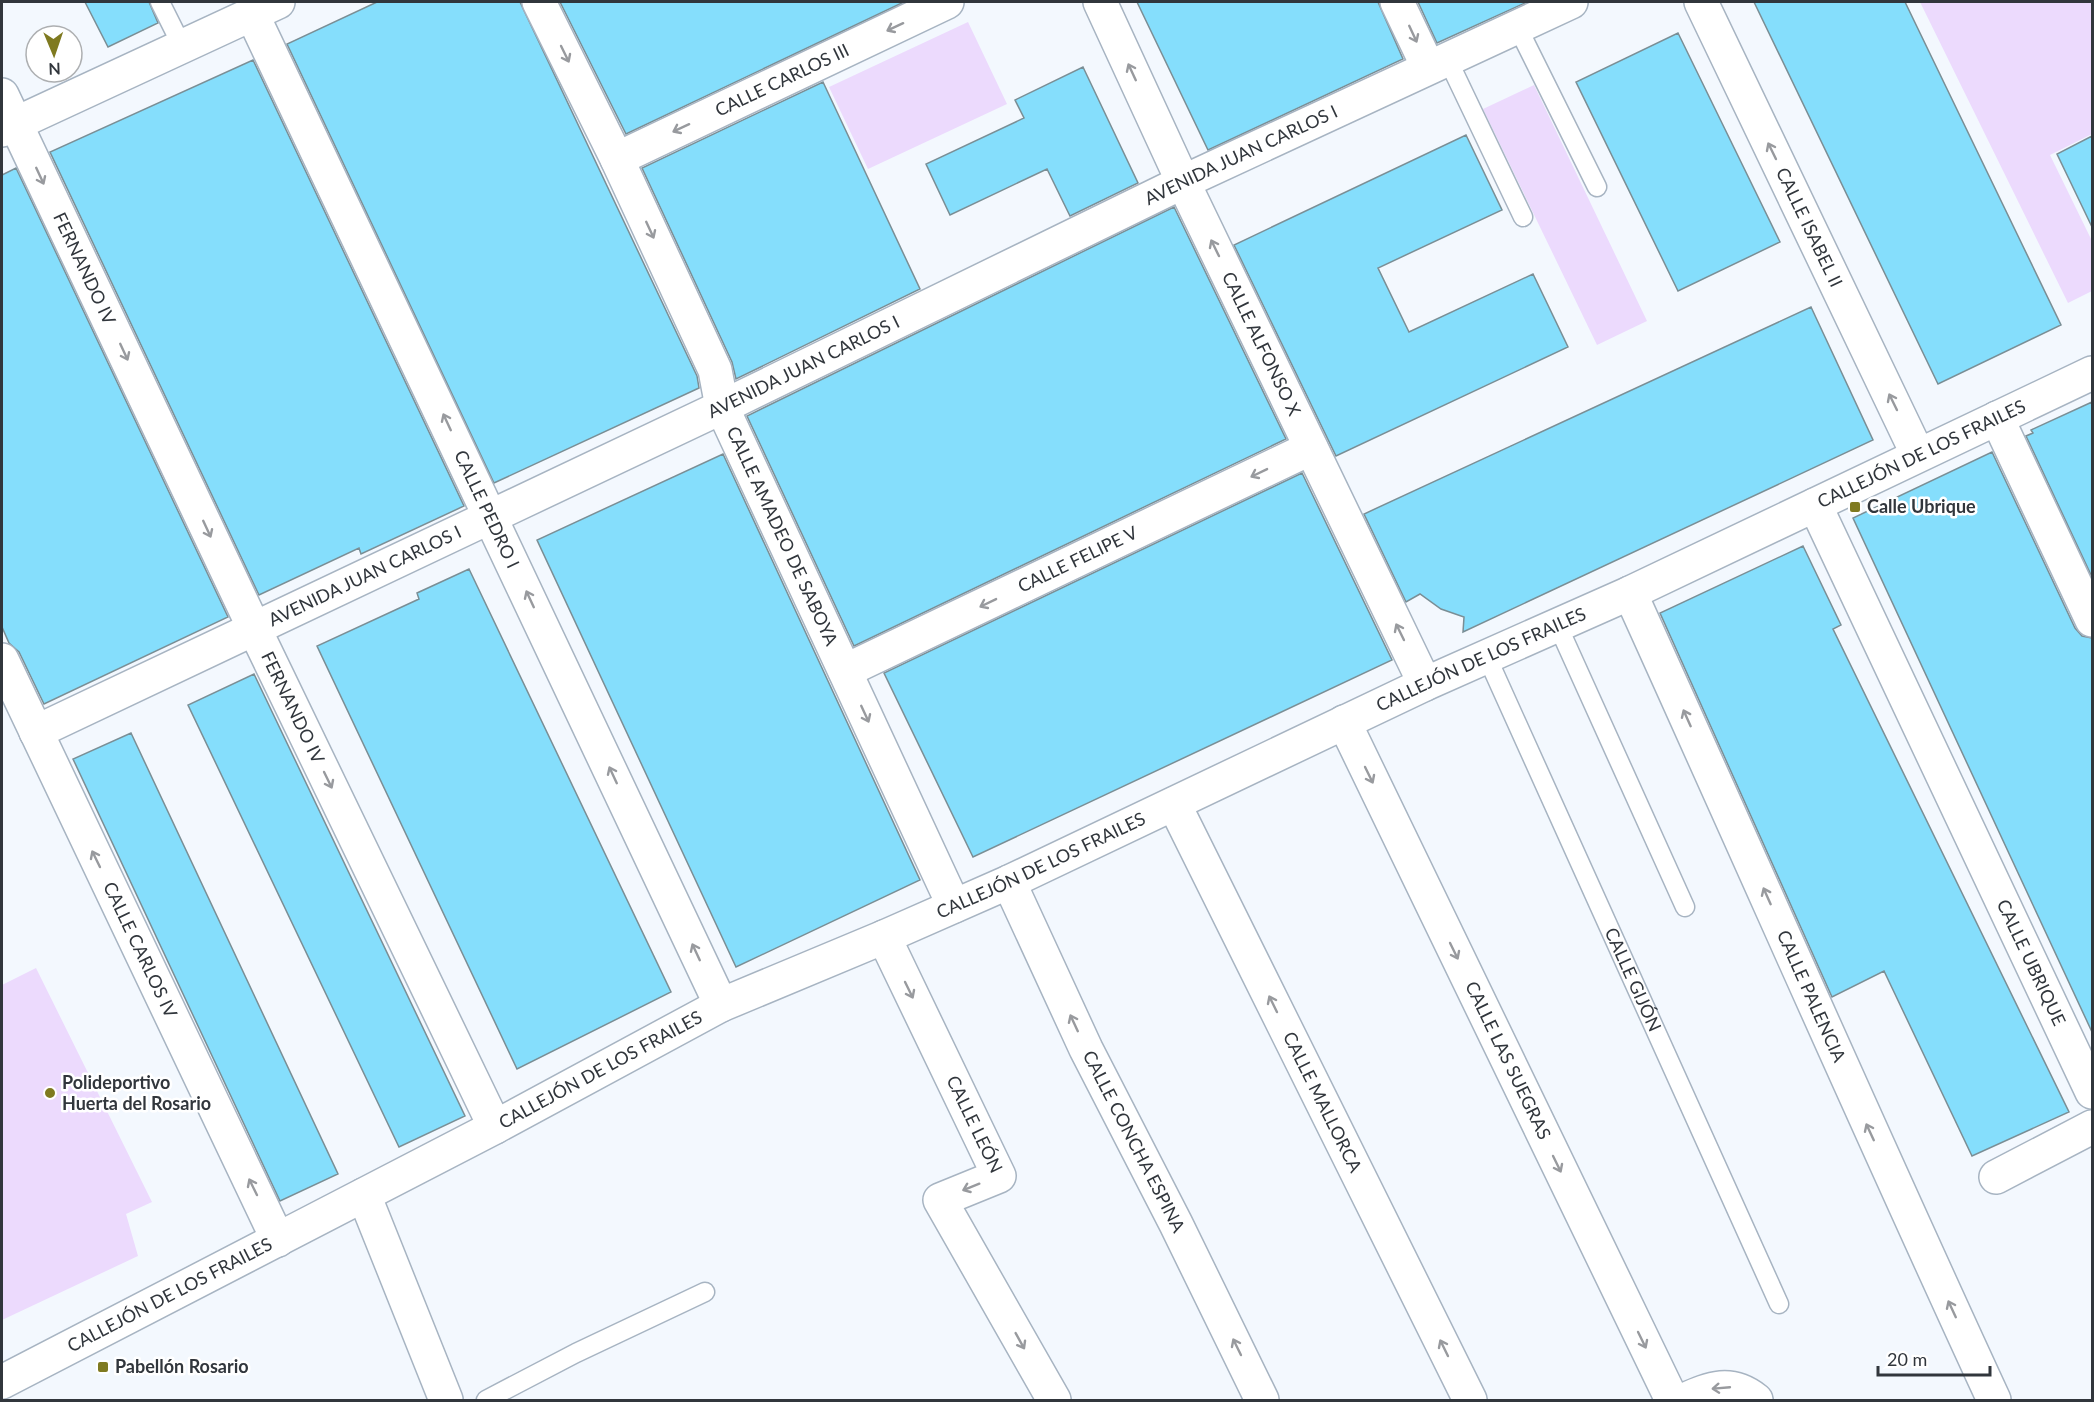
<svg xmlns="http://www.w3.org/2000/svg" width="2094" height="1402" viewBox="0 0 2094 1402" font-family="Lato,sans-serif">
<style>
.green{fill:#ecdafd}
.building{fill:#85defc;stroke:#7a8e95;stroke-width:1.5}
.lines{fill:none;stroke-linecap:round;stroke-linejoin:round}
.service-casing{stroke:#a7b4c2;stroke-width:21}
.minor-casing{stroke:#a7b4c2;stroke-width:36}
.service{stroke:#fff;stroke-width:18}
.minor{stroke:#fff;stroke-width:33}
.oneway{stroke:#989a9e}
.poi-dot{fill:#7f7a20;stroke:#fff;stroke-width:2}
.labels{text-anchor:middle;stroke-width:5;stroke-linejoin:round;paint-order:stroke}
.street-label{font-size:18px;fill:#31363c;stroke:#fff}
.poi-label{font-size:18px;font-weight:bold;fill:#31363c;stroke:#fff;text-anchor:start}
</style>
<rect width="100%" height="100%" fill="#f3f8fe"/>
<path class="green" d="M 1920,2 L 2092,2 L 2092,134 L 2050,155 L 2092,241 L 2092,291 L 2068,303 Z
M 968,22 L 1007,104 L 868,169 L 829,87 Z
M 1534,85 L 1647,321 L 1597,345 L 1483,109 Z
M 36,968 L 152,1202 L 126,1214 L 138,1256 L 2,1320 L 2,985 Z"/>
<path class="building" d="M 85,2 L 149,2 L 158,23 L 108,47 Z
M 377,2 L 520,2 L 697,376 L 699,388 L 494,483 L 287,44 Z
M 560,2 L 904,2 L 626,134 Z
M 1137,2 L 1378,2 L 1403,59 L 1208,150 Z
M 1418,2 L 1527,2 L 1437,43 Z
M 1754,2 L 1905,2 L 2061,325 L 1938,384 Z
M 1678,33 L 1780,242 L 1678,291 L 1576,82 Z
M 253,60 L 464,506 L 361,554 L 359,548 L 259,595 L 50,152 Z
M 1083,67 L 1138,183 L 1070,216 L 1047,169 L 950,215 L 926,164 L 1024,118 L 1015,100 Z
M 823,82 L 920,289 L 736,379 L 732,362 L 642,168 Z
M 1466,135 L 1502,210 L 1378,268 L 1409,332 L 1533,274 L 1568,347 L 1336,456 L 1234,245 Z
M 2092,136 L 2092,227 L 2057,154 Z
M 16,168 L 228,617 L 44,704 L 19,652 L 9,643 L 2,627 L 2,175 Z
M 1174,207 L 1286,439 L 854,646 L 747,416 Z
M 1811,307 L 1873,440 L 1463,632 L 1464,617 L 1441,609 L 1420,594 L 1406,602 L 1364,514 Z
M 2092,402 L 2092,577 L 2026,436 L 2033,433 L 2031,430 Z
M 1992,452 L 2075,628 L 2082,636 L 2092,638 L 2092,1032 L 1853,518 Z
M 723,454 L 920,880 L 736,967 L 537,540 Z
M 1302,473 L 1392,660 L 973,857 L 884,673 Z
M 1803,546 L 1841,625 L 1833,629 L 2069,1112 L 1972,1156 L 1884,971 L 1832,997 L 1660,613 Z
M 469,569 L 671,992 L 517,1069 L 317,646 L 419,599 L 417,593 Z
M 254,674 L 465,1116 L 399,1147 L 188,705 Z
M 131,733 L 338,1174 L 280,1201 L 73,759 Z"/>
<g class="lines">
<g class="service-casing">
<g id="service">
<path d="M 160,2 L 182,46"/>
<path d="M 1517,26 L 1597,187"/>
<path d="M 1447,58 L 1523,217"/>
<path d="M 1558,626 L 1685,907"/>
<path id="s1" d="M 1487,657 L 1779,1304"/>
<path d="M 486,1400 L 576,1353 L 705,1292"/>
</g>
</g>
<g class="minor-casing">
<g id="minor">
<path id="s2" d="M 539,2 L 617,159 L 715,370 L 722,407 L 954,906"/>
<path id="s3" d="M 1100,2 L 1183,182 L 1425,684"/>
<path d="M 1397,2 L 1428,67"/>
<path id="s4" d="M 1701,2 L 1918,455"/>
<path id="s5" d="M 252,14 L 721,1005"/>
<path id="s6" d="M 2,95 L 254,628 L 495,1127"/>
<path d="M 2,130 L 278,2"/>
<path id="s7" d="M 617,159 L 947,2"/>
<path d="M 1997,418 L 2092,620"/>
<path id="s8" d="M 1815,505 L 2092,1092"/>
<path id="s9" d="M 1630,593 C 1752,862 1870,1132 1994,1400"/>
<path id="s10" d="M 2,660 L 278,1240"/>
<path id="s11" d="M 845,671 L 1311,448"/>
<path id="s12" d="M 1344,722 L 1672,1400"/>
<path id="s13" d="M 36,732 L 722,407 L 1183,182 L 1571,2"/>
<path id="s14" d="M 1174,804 L 1470,1400"/>
<path id="s15" d="M 1009,882 L 1086,1049 L 1176,1224 L 1262,1400"/>
<path id="s16" d="M 884,937 L 999,1176 L 940,1200 L 1054,1400"/>
<path d="M 1996,1177 L 2092,1127"/>
<path d="M 364,1195 L 446,1400"/>
<path id="s17" d="M 2,1382 L 495,1127 L 721,1005 L 884,937 L 1009,882 L 1425,684 L 1630,593 L 2092,373"/>
<path d="M 1684,1400 C 1711,1388 1731,1380 1756,1400"/>
</g>
</g>
<use href="#service" class="service"/>
<use href="#minor" class="minor"/>
</g>
<defs><path id="oneway-shaft" d="M-6 0H5M1.5-3L5.5 0L1.5 3" fill="none" stroke-width="1.6" stroke-linecap="round" stroke-linejoin="round" transform="scale(1.5)"/></defs>
<g class="oneway">
<use href="#oneway-shaft" transform="translate(895 27) rotate(155)"/>
<use href="#oneway-shaft" transform="translate(1413 34) rotate(65)"/>
<use href="#oneway-shaft" transform="translate(565 54) rotate(64)"/>
<use href="#oneway-shaft" transform="translate(1132 72) rotate(-115)"/>
<use href="#oneway-shaft" transform="translate(681 128) rotate(155)"/>
<use href="#oneway-shaft" transform="translate(1772 151) rotate(-116)"/>
<use href="#oneway-shaft" transform="translate(40 176) rotate(65)"/>
<use href="#oneway-shaft" transform="translate(650 230) rotate(65)"/>
<use href="#oneway-shaft" transform="translate(1215 248) rotate(-116)"/>
<use href="#oneway-shaft" transform="translate(124 352) rotate(65)"/>
<use href="#oneway-shaft" transform="translate(1893 402) rotate(-116)"/>
<use href="#oneway-shaft" transform="translate(447 422) rotate(-115)"/>
<use href="#oneway-shaft" transform="translate(1259 473) rotate(154)"/>
<use href="#oneway-shaft" transform="translate(207 529) rotate(65)"/>
<use href="#oneway-shaft" transform="translate(530 599) rotate(-115)"/>
<use href="#oneway-shaft" transform="translate(988 603) rotate(154)"/>
<use href="#oneway-shaft" transform="translate(1400 632) rotate(-116)"/>
<use href="#oneway-shaft" transform="translate(865 714) rotate(65)"/>
<use href="#oneway-shaft" transform="translate(1687 718) rotate(-114)"/>
<use href="#oneway-shaft" transform="translate(613 775) rotate(-115)"/>
<use href="#oneway-shaft" transform="translate(1369 775) rotate(64)"/>
<use href="#oneway-shaft" transform="translate(328 780) rotate(64)"/>
<use href="#oneway-shaft" transform="translate(96 859) rotate(-116)"/>
<use href="#oneway-shaft" transform="translate(1767 896) rotate(-114)"/>
<use href="#oneway-shaft" transform="translate(1454 951) rotate(64)"/>
<use href="#oneway-shaft" transform="translate(696 952) rotate(-115)"/>
<use href="#oneway-shaft" transform="translate(909 990) rotate(64)"/>
<use href="#oneway-shaft" transform="translate(1273 1004) rotate(-116)"/>
<use href="#oneway-shaft" transform="translate(1074 1023) rotate(-115)"/>
<use href="#oneway-shaft" transform="translate(1870 1132) rotate(-115)"/>
<use href="#oneway-shaft" transform="translate(1557 1164) rotate(64)"/>
<use href="#oneway-shaft" transform="translate(253 1187) rotate(-116)"/>
<use href="#oneway-shaft" transform="translate(971 1187) rotate(158)"/>
<use href="#oneway-shaft" transform="translate(1952 1309) rotate(-115)"/>
<use href="#oneway-shaft" transform="translate(1642 1340) rotate(64)"/>
<use href="#oneway-shaft" transform="translate(1020 1341) rotate(61)"/>
<use href="#oneway-shaft" transform="translate(1237 1347) rotate(-116)"/>
<use href="#oneway-shaft" transform="translate(1444 1348) rotate(-116)"/>
<use href="#oneway-shaft" transform="translate(1721 1388) rotate(175)"/>
</g>
<g class="poi-dot">
<rect x="1849" y="501" width="12" height="12" rx="3"/>
<circle cx="50" cy="1093" r="6"/>
<rect x="97" y="1361" width="12" height="12" rx="3"/>
</g>
<g class="labels">
<g class="street-label">
<text dy="6" stroke="none"><textPath href="#s7" startOffset="183">CALLE CARLOS III</textPath></text>
<text dy="6" stroke="none"><textPath href="#s13" startOffset="1336">AVENIDA JUAN CARLOS I</textPath></text>
<text dy="6" stroke="none"><textPath href="#s4" startOffset="250">CALLE ISABEL II</textPath></text>
<text dy="6" stroke="none"><textPath href="#s6" startOffset="192">FERNANDO IV</textPath></text>
<text dy="6" stroke="none"><textPath href="#s3" startOffset="378">CALLE ALFONSO X</textPath></text>
<text dy="6" stroke="none"><textPath href="#s13" startOffset="850">AVENIDA JUAN CARLOS I</textPath></text>
<text dy="6" stroke="none"><textPath href="#s17" startOffset="2133">CALLEJÓN DE LOS FRAILES</textPath></text>
<text dy="6" stroke="none"><textPath href="#s5" startOffset="548">CALLE PEDRO I</textPath></text>
<text dy="6" stroke="none"><textPath href="#s2" startOffset="588">CALLE AMADEO DE SABOYA</textPath></text>
<text dy="6" stroke="none"><textPath href="#s11" startOffset="258">CALLE FELIPE V</textPath></text>
<text dy="6" stroke="none"><textPath href="#s13" startOffset="364">AVENIDA JUAN CARLOS I</textPath></text>
<text dy="6" stroke="none"><textPath href="#s17" startOffset="1647">CALLEJÓN DE LOS FRAILES</textPath></text>
<text dy="6" stroke="none"><textPath href="#s6" startOffset="678">FERNANDO IV</textPath></text>
<text dy="6" stroke="none"><textPath href="#s17" startOffset="1161">CALLEJÓN DE LOS FRAILES</textPath></text>
<text dy="6" stroke="none"><textPath href="#s10" startOffset="321">CALLE CARLOS IV</textPath></text>
<text dy="6" stroke="none"><textPath href="#s8" startOffset="506">CALLE UBRIQUE</textPath></text>
<text dy="6" stroke="none"><textPath href="#s1" startOffset="354">CALLE GIJÓN</textPath></text>
<text dy="6" stroke="none"><textPath href="#s9" startOffset="442">CALLE PALENCIA</textPath></text>
<text dy="6" stroke="none"><textPath href="#s12" startOffset="376">CALLE LAS SUEGRAS</textPath></text>
<text dy="6" stroke="none"><textPath href="#s17" startOffset="675">CALLEJÓN DE LOS FRAILES</textPath></text>
<text dy="6" stroke="none"><textPath href="#s14" startOffset="333">CALLE MALLORCA</textPath></text>
<text dy="6" stroke="none"><textPath href="#s16" startOffset="208">CALLE LEÓN</textPath></text>
<text dy="6" stroke="none"><textPath href="#s15" startOffset="288">CALLE CONCHA ESPINA</textPath></text>
<text dy="6" stroke="none"><textPath href="#s17" startOffset="189">CALLEJÓN DE LOS FRAILES</textPath></text>
</g>
<g class="poi-label">
<text x="1867" y="513">Calle Ubrique</text>
<text x="62" y="1089">Polideportivo<tspan x="62" dy="21">Huerta del Rosario</tspan></text>
<text x="115" y="1373">Pabellón Rosario</text>
</g>
</g>
<rect width="2094" height="1402" fill="none" stroke="#31363c" stroke-width="6"/>
<g transform="translate(54 54) rotate(178)"><circle r="28" fill="#ffffff" stroke="#adafb1" stroke-width="1.5"/>
<path d="M0-4.5L10 22L0 15L-10 22Z" fill="#7f7a20"/>
<text y="-9" font-size="16" font-weight="bold" text-anchor="middle" fill="#31363c">N</text>
</g>
<path d="M1878 1366v9h112v-9" fill="none" stroke="#31363c" stroke-width="3"/>
<text x="1887" y="1366" font-size="18" fill="#31363c" stroke="#ffffff" stroke-width="4.5" paint-order="stroke">20 m</text>
</svg>
